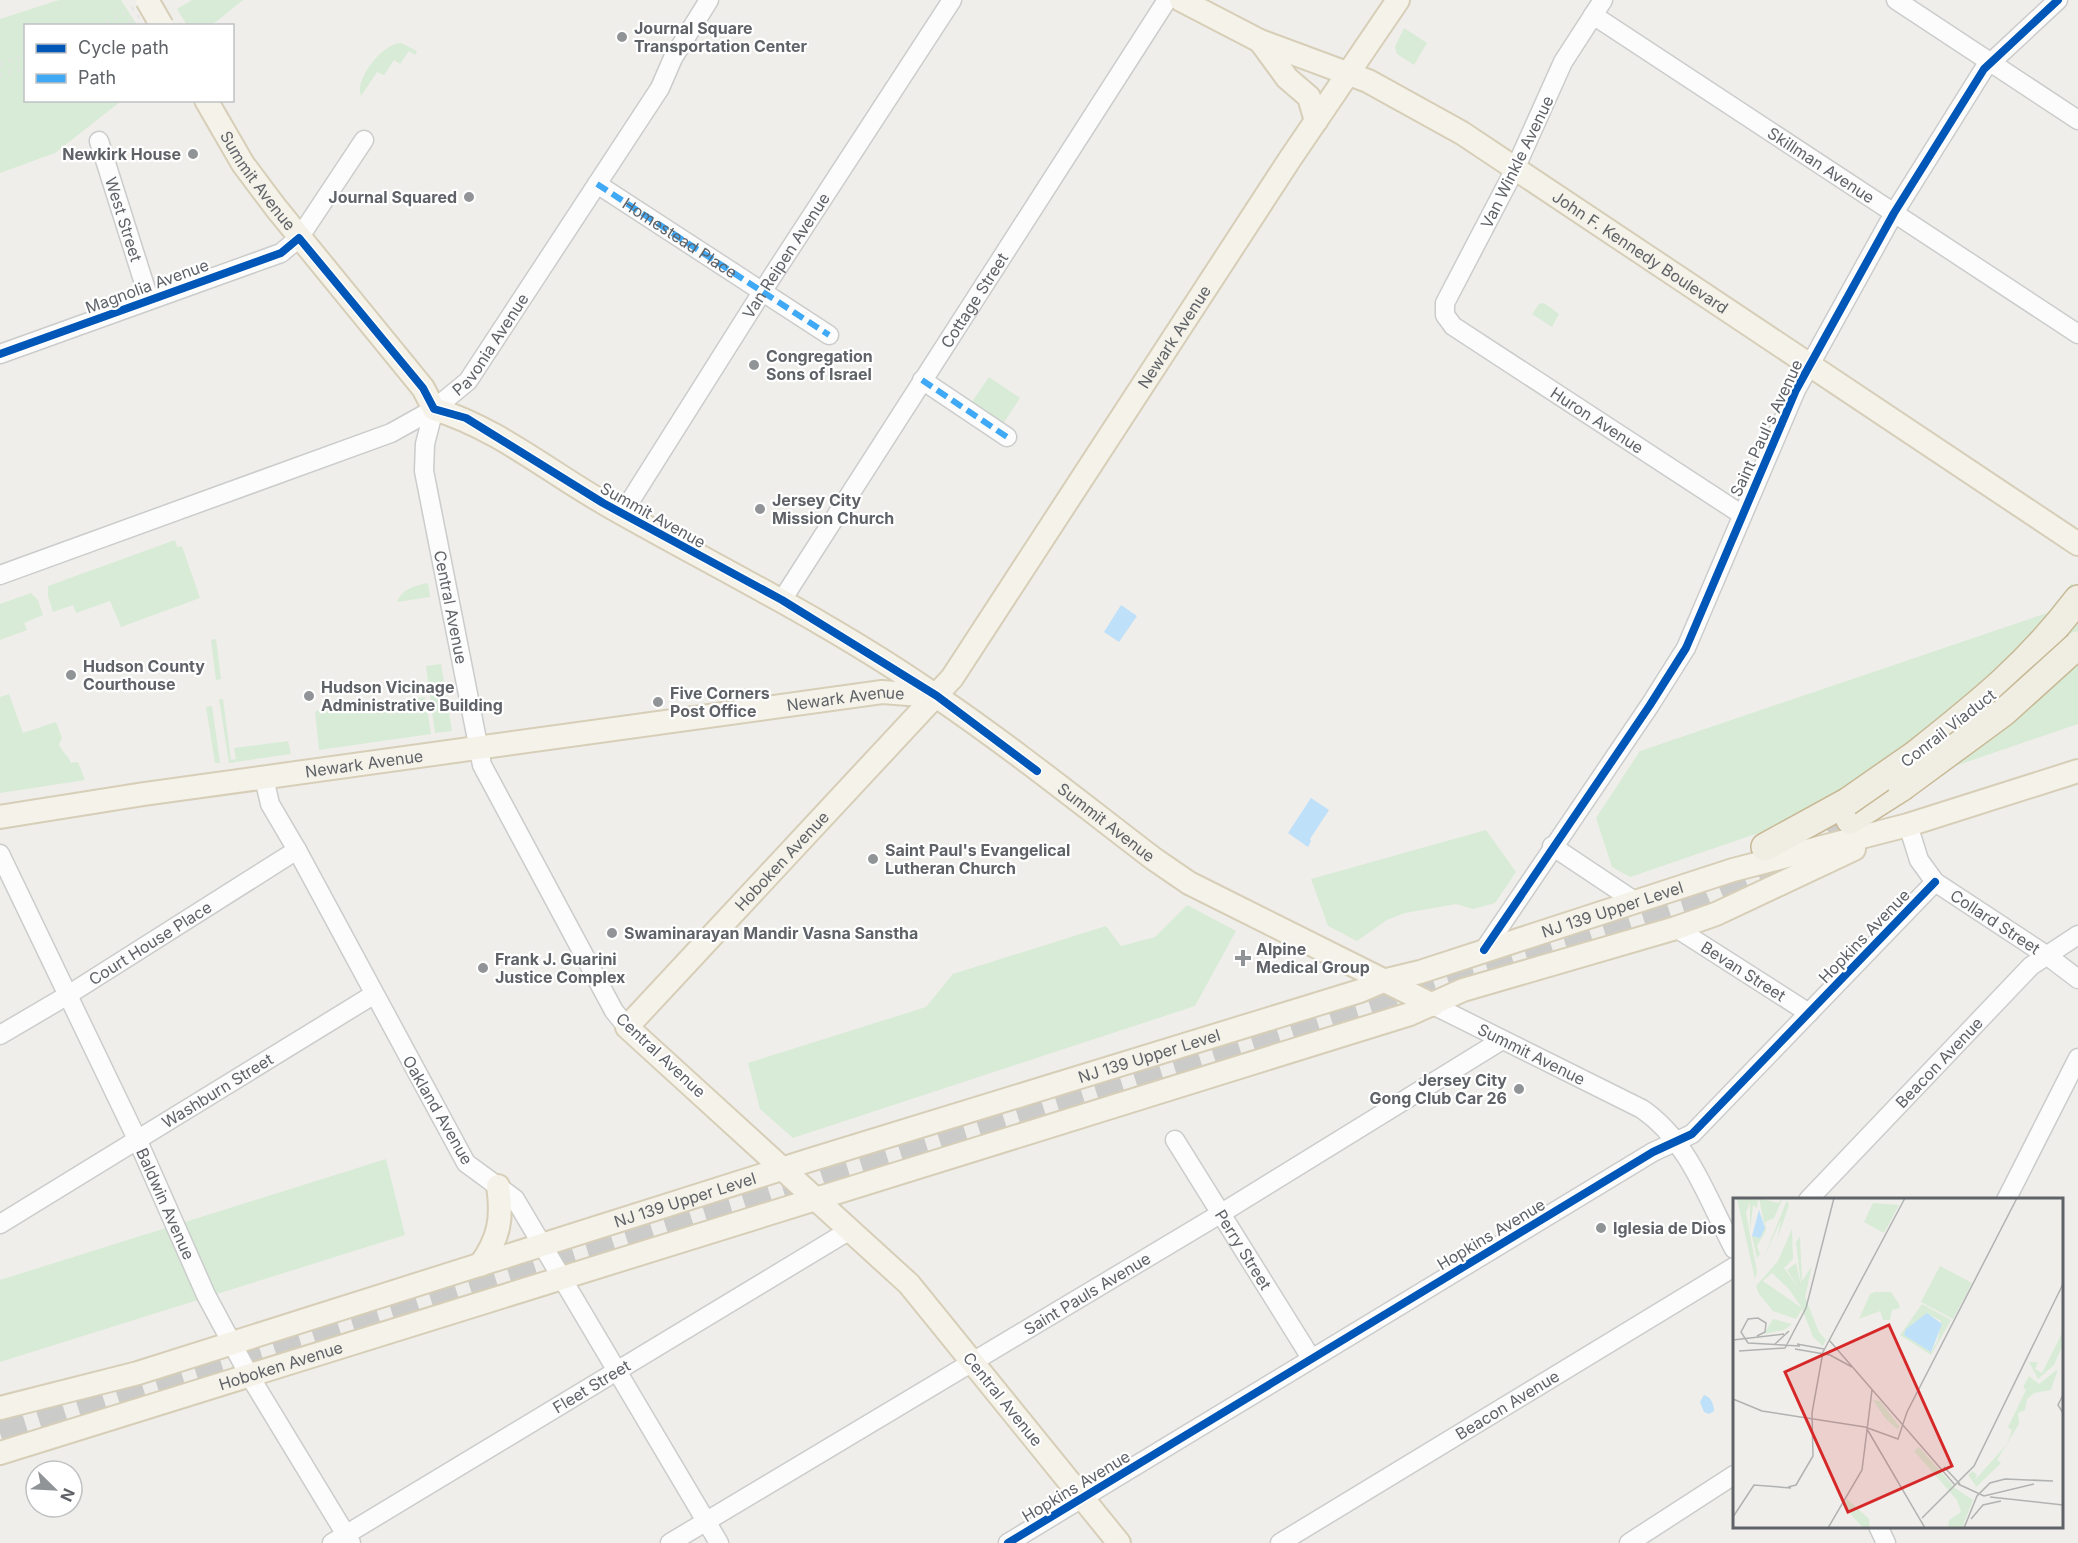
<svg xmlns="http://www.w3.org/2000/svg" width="2078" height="1543" viewBox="0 0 2078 1543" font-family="Inter,sans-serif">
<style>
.green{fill:#d8ebd6}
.water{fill:#bfe0f9}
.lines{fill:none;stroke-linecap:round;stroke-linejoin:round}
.highway-tunnel{stroke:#cbcbca;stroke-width:27;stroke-dasharray:27 14;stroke-linecap:butt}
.minor-casing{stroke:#cbcccc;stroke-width:21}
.major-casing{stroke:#d7ceb8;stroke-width:26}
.highway-casing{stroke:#c8b996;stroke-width:30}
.minor{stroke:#fdfcfc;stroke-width:18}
.major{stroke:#f4f2e9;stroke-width:22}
.highway{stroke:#f0ede3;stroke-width:27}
.rail{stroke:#e4e4e4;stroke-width:4.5;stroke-dasharray:1.5 8;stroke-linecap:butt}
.major-bridge-casing{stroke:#d7ceb8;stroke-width:26;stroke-linecap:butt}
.highway-bridge-casing{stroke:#c8b996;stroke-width:30;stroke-linecap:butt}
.major-bridge{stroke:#f4f2e9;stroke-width:22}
.highway-bridge{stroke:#f0ede3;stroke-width:27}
.quiet{stroke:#3fa9f5;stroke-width:6;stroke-dasharray:12 6;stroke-linecap:butt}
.cycleway-casing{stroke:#fff;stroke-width:11}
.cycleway{stroke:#0057b8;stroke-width:8}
.poi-dot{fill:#919496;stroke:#fff;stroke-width:2}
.labels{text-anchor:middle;stroke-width:4.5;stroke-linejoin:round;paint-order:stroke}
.poi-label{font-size:16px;font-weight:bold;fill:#5f6368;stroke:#fff;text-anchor:start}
.street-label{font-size:16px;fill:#5f6368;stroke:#fff}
.inset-road{fill:none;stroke:#b1b2b2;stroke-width:1.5}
.view{fill:#d62828;fill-opacity:0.15;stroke:#d62828;stroke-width:3}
.inset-edge{fill:none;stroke:#5f6368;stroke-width:3}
</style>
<rect width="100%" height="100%" fill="#efeeea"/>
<path class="green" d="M 59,0 L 121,0 L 137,25 L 26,26 L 26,100 L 121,101 L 55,153 L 0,173 L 0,19 Z
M 192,0 L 243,0 L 212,25 L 187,25 L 177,9 Z
M 1404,28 L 1427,43 L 1414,65 L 1397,54 L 1395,47 Z
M 401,43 L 417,51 L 415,55 L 409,51 L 400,64 L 394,60 L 384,75 L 377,72 L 361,96 C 354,79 383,43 401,43 Z
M 1544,303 L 1559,314 L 1552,327 L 1532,314 L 1539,304 Z
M 989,377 L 1020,398 L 1001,427 L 969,406 Z
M 175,540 L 177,547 L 182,546 L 200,598 L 121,627 L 110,601 L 76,613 L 73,605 L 53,612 L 48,596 L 48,586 Z
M 428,583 L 430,597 L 397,602 C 403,588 414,586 428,583 Z
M 2072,583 L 2078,591 L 2078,724 L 1630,877 L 1612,867 L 1596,818 L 1640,751 L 2047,613 Z
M 31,593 L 38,600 L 43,615 L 24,623 L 27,630 L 0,640 L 0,604 Z
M 216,639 L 221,679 L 216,680 L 211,640 Z
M 441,664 L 452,731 L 435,733 L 426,666 Z
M 9,694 L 23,733 L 56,722 L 62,738 L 59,744 C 62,752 68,755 71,763 L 78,762 L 85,780 L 0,793 L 0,697 Z
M 425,697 L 431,734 L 319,750 L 315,711 Z
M 219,699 L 223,699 L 231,760 L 236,759 L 234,748 L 288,741 L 291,754 L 229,763 Z
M 212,706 L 220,763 L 215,763 L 206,707 Z
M 1486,830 L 1516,872 L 1495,903 L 1473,909 L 1456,904 L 1405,913 L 1387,920 L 1357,941 L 1328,926 L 1311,879 Z
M 1187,905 L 1236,931 L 1195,1006 L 793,1138 L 760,1109 L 748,1063 L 926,1007 L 953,974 L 1106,926 L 1121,946 L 1155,937 Z
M 386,1159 L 405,1235 L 0,1362 L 0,1280 Z"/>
<path class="water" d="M 1121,605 L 1137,616 L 1119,642 L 1104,632 Z
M 1311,798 L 1329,810 L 1310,839 L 1311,841 L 1308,847 L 1288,833 Z
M 1704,1395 C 1711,1397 1714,1404 1714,1411 L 1709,1414 L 1704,1412 L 1700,1402 Z"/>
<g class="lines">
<path class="highway-tunnel" d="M 0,1433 L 1683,905 L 1765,870 L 1850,820"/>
<g class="minor-casing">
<g id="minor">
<path id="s1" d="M 1603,0 L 1563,62 L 1515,169 L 1445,303 L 1445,315 L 1453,326 L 1741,514"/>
<path d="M 1896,0 L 2078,120"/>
<path id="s2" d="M 1593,15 L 2078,334"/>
<path id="s3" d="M 99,141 L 149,299"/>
<path d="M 597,184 L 829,335"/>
<path d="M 0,354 L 281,253 L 299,238 L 364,140"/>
<path d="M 922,380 L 1007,437"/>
<path id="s4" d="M 434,409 L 425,444 L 424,471 L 482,765 L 614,1011 L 627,1027"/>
<path id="s5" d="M 622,514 L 762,292 L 952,0"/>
<path id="s6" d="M 0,575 L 391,433 L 434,409 L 468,381 L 660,88 L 673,58 L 709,0"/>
<path id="s7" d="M 782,600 L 1167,0"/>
<path d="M 264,778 L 270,804 L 297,850 L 466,1163 L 515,1199 L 719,1543"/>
<path id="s8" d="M 1908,825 L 1919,860 L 1935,882 L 2049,957 L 2078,979"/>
<path d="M 1552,846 L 1636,902"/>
<path id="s9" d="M 0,854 L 137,1139 L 206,1295 L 249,1375 L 351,1543"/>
<path id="s10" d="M 1676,928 L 1809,1013"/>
<path d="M 1484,950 L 1650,705 L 1686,648 L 1796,390 L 1894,213 L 1984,69 L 2058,0"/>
<path id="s11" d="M 1433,1005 L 1642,1109 C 1689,1141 1708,1200 1734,1249"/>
<path id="s12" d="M 0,1035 L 68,995 L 297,850"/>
<path id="s13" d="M 1175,1140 L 1311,1358"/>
<path id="s14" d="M 1808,1200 L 2031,966 L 2078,935"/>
<path d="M 2006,1200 L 2078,1058"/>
<path id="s15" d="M 0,1224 L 373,995"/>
<path d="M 1878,1526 L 1886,1543"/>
<path id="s16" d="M 332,1543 L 850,1230"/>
<path id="s17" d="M 670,1543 L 1220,1214 L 1502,1040"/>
<path d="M 1008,1543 L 1653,1152 L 1692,1134 L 1935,882"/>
<path id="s18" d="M 1280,1543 L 1734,1267"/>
<path d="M 1629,1543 L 1734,1475"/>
</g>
</g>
<g class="major-casing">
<g id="major">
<path id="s19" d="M 1181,0 L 1260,41 L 1368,81 L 1462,133 L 2078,544"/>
<path d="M 1260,41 L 1287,78 L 1309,97 L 1316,121"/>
<path id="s20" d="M 206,100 L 243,164 L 276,208 L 423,388 L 434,409 C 498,428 553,475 611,507 C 720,569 833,624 936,696 C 1011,747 1082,804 1154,859 L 1189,883 L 1433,1005"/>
<path id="s21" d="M 0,817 L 144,794 L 882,692 L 935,696"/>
<path d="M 480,1265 C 499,1239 503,1218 498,1186"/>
<path id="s22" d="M 0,1408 L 138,1373 L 810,1160 L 1360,991 L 1383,981 L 1420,972 L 1733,870 L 1908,825 L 2078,771"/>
<path id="s23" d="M 0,1453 L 1410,1014 L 1463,990 L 1676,928 L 1716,914 L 1854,849"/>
<path id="s24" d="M 1119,1543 L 909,1284 L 627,1027 L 952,678 L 1290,159 L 1398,0"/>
</g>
</g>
<g class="highway-casing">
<path id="highway" d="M 1916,754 C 1980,703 2028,665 2078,599
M 1850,820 L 1902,787
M 1765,847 L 1847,802"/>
</g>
<use href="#minor" class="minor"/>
<use href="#major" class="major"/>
<use href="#highway" class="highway"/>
<path class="rail" d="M 98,26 L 150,0
M 121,26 L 170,0
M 0,64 L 26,56
M 0,75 L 26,67"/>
<g class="major-bridge-casing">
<path id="major-bridge" d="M 147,0 L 162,26"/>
</g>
<g class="highway-bridge-casing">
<path id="highway-bridge" d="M 1902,787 L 2004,712 L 2078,645
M 1847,802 L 1916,754"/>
</g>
<use href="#major-bridge" class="major-bridge"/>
<use href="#highway-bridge" class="highway-bridge"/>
<g class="quiet">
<path id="s25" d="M 597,184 L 829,335"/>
<path d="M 922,380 L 1007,437"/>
</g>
<g class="cycleway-casing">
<path id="cycleway" d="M 0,354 L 281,253 L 299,238 L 423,388 L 434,409 L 466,418 L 603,503 L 782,600 L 937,696 L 1037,771
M 1484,950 L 1650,705 L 1686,648 L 1796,390 L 1894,213 L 1984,69 L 2058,0
M 1008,1543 L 1653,1152 L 1692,1134 L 1935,882"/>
</g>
<use href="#cycleway" class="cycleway"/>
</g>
<g class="poi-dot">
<circle cx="622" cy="37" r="6"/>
<circle cx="193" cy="154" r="6"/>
<circle cx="469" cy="197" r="6"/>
<circle cx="754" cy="365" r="6"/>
<circle cx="760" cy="509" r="6"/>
<circle cx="71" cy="675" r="6"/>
<circle cx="309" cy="696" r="6"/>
<circle cx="658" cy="702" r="6"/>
<circle cx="873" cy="859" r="6"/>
<circle cx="612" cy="933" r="6"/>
<path d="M1240 949h6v6h6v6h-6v6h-6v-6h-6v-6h6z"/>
<circle cx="483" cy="968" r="6"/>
<circle cx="1519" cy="1089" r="6"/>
<circle cx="1601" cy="1228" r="6"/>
</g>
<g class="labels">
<g class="poi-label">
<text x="634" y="34">Journal Square<tspan x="634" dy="18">Transportation Center</tspan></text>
<text x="181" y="160" text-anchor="end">Newkirk House</text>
<text x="457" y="203" text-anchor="end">Journal Squared</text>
<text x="766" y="362">Congregation<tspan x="766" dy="18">Sons of Israel</tspan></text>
<text x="772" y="506">Jersey City<tspan x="772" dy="18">Mission Church</tspan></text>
<text x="83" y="672">Hudson County<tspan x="83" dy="18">Courthouse</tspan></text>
<text x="321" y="693">Hudson Vicinage<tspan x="321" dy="18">Administrative Building</tspan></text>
<text x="670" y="699">Five Corners<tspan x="670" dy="18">Post Office</tspan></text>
<text x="885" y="856">Saint Paul's Evangelical<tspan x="885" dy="18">Lutheran Church</tspan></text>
<text x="624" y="939">Swaminarayan Mandir Vasna Sanstha</text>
<text x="1256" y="955">Alpine<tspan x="1256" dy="18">Medical Group</tspan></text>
<text x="495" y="965">Frank J. Guarini<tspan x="495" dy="18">Justice Complex</tspan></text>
<text x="1507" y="1086" text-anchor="end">Jersey City<tspan x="1507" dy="18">Gong Club Car 26</tspan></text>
<text x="1613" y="1234">Iglesia de Dios</text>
</g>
<g class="street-label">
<text transform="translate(1517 162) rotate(-64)" y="6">Van Winkle Avenue</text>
<text dy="6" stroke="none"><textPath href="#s2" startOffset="273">Skillman Avenue</textPath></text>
<text dy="6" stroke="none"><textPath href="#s20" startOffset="96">Summit Avenue</textPath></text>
<text dy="6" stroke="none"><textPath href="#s3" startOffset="82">West Street</textPath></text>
<text dy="6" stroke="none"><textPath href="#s25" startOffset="99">Homestead Place</textPath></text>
<text dy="6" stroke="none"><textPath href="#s19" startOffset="526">John F. Kennedy Boulevard</textPath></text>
<text dy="6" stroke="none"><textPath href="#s5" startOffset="306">Van Reipen Avenue</textPath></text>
<text transform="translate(147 286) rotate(-20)" y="6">Magnolia Avenue</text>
<text dy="6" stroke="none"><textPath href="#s7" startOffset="356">Cottage Street</textPath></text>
<text dy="6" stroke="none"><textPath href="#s24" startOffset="1599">Newark Avenue</textPath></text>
<text dy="6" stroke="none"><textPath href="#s6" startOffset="552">Pavonia Avenue</textPath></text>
<text dy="6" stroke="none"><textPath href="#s1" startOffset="540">Huron Avenue</textPath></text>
<text transform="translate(1766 428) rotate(-65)" y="6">Saint Paul's Avenue</text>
<text transform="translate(653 515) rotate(29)" y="6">Summit Avenue</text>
<text dy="6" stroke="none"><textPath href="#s4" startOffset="202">Central Avenue</textPath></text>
<text dy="6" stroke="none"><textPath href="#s21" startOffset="854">Newark Avenue</textPath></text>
<text transform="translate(1948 728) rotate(-38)" y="6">Conrail Viaduct</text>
<text dy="6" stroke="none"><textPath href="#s21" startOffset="368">Newark Avenue</textPath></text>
<text dy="6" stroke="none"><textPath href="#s20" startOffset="1176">Summit Avenue</textPath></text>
<text dy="6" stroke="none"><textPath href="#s24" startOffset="942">Hoboken Avenue</textPath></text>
<text dy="6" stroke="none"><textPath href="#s22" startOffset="1688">NJ 139 Upper Level</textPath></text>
<text dy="6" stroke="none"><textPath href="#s8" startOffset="136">Collard Street</textPath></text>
<text transform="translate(1864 936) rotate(-46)" y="6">Hopkins Avenue</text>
<text dy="6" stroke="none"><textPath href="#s12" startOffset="176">Court House Place</textPath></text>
<text dy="6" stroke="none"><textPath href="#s10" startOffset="80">Bevan Street</textPath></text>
<text dy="6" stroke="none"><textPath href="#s11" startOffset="110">Summit Avenue</textPath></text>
<text transform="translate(661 1055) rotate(43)" y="6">Central Avenue</text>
<text dy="6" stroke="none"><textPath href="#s22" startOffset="1202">NJ 139 Upper Level</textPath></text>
<text dy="6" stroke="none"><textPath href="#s14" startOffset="190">Beacon Avenue</textPath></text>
<text dy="6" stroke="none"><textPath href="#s15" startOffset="255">Washburn Street</textPath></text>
<text transform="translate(438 1110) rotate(60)" y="6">Oakland Avenue</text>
<text dy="6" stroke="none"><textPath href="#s22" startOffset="716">NJ 139 Upper Level</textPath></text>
<text dy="6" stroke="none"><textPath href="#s9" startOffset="387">Baldwin Avenue</textPath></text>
<text transform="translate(1491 1234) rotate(-31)" y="6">Hopkins Avenue</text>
<text dy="6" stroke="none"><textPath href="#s13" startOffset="129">Perry Street</textPath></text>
<text dy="6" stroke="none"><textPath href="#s17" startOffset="486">Saint Pauls Avenue</textPath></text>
<text dy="6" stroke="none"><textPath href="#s23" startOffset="294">Hoboken Avenue</textPath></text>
<text dy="6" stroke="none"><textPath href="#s16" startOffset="303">Fleet Street</textPath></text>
<text transform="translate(1003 1399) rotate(51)" y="6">Central Avenue</text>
<text dy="6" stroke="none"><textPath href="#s18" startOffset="266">Beacon Avenue</textPath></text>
<text transform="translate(1076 1486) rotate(-31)" y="6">Hopkins Avenue</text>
</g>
</g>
<g transform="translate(1733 1198)">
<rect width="330" height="330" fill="#efeeea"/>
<path d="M 4,0 L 25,0 L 24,10 L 20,7 L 17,33 L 17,4 L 13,15 L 24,74 L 22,81 ZM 26,0 L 45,5 L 50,0 L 41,20 L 32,24 L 33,32 L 24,48 L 27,56 L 24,60 L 19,38 L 27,40 L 32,30 ZM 54,2 L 56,7 L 44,42 L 48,22 L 31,59 ZM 140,5 L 166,7 L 151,35 L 131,24 ZM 59,31 L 60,61 L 51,70 L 66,91 L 54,72 L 63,65 L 68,87 L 63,44 L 67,39 L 69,83 L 79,68 L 72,99 L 86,134 L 93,142 L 90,148 L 80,139 L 69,111 L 63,121 L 40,113 L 26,96 L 23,88 L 45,63 ZM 39,75 L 55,90 L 69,110 L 30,83 ZM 207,68 L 239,85 L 220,121 L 188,104 ZM 142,94 L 158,94 L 166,106 L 167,110 L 159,112 L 157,122 L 150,122 L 147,113 L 126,121 L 137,96 ZM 189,106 L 218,122 L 198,157 L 167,137 ZM 195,116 L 208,123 L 205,142 L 198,154 L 173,133 ZM 40,121 L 59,126 L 51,132 L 31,136 ZM 330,133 L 330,146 L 321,167 L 305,181 L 296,164 L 305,164 L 302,171 L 309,175 ZM 325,171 L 318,192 L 301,195 L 294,201 L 292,212 L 285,215 L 286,226 L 264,262 L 268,265 L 241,291 L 243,288 L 235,277 L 240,273 L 244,277 L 242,282 L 274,246 L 279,232 L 275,229 L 293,192 L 290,189 L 296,178 L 306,186 ZM 140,202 L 147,203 L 167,229 L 164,231 L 152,220 ZM 186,249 L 222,290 L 240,302 L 229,330 L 215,330 L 216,322 L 228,314 L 224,302 L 181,253 ZM 114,301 L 136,321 L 137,330 L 130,330 L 110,307 Z" fill="#d8ebd6" fill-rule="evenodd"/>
<path d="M 26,12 L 32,30 L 27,40 L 19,38 ZM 194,115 L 209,126 L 198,154 L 171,137 L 173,131 Z" fill="#bfe0f9"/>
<path class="inset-road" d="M 24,138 L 32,134 L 33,125 L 25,120 L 15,121 L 8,134 L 15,145 L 67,148M 0,142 L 51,136M 96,142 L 222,287M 64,146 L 91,151M 41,147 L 56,133M 62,151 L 97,157 L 119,169M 6,153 L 52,150 L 73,110 L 101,0M 330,197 L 325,207 L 330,215M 0,201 L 29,213 L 132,229 L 165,241 L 174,214 L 284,0M 134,231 L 192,330M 211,269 L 227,286M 225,286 L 251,298 L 301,286M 55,289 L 63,287 L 80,258 L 79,215 L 90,154 L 172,0M 257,299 L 330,307M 0,319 L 21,287 L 58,290M 189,320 L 241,268 L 330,86M 238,321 L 250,307 L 268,303M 95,330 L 129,272 L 139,192M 231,330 L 244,298 L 257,285 L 272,281 L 320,283"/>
<path class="view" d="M 156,127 L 219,268 L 115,314 L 52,174 Z"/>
<rect width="330" height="330" class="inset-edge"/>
</g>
<rect x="24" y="24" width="210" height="78" fill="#ffffff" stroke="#bfc1c3" stroke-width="1.5"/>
<rect x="36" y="44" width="30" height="9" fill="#0057b8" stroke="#bfc1c3" stroke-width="1.5"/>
<text x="78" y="54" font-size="18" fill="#5f6368">Cycle path</text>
<rect x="36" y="74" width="30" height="9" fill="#3fa9f5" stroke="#bfc1c3" stroke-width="1.5"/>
<text x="78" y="84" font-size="18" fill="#5f6368">Path</text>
<g transform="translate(54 1489) rotate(114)"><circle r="28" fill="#ffffff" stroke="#bfc1c3" stroke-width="1.5"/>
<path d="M0-4.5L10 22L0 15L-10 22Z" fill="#919496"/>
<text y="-9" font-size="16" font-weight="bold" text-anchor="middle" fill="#5f6368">N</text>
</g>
</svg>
